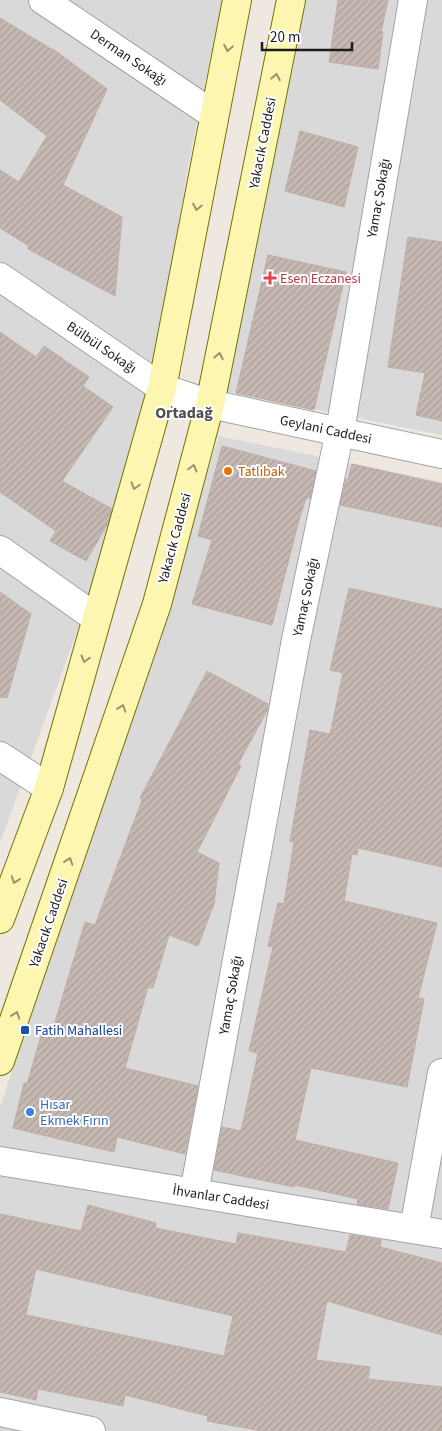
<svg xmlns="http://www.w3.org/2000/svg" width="442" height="1431" viewBox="0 0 442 1431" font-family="'Source Sans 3',sans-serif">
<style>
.residential{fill:#dad9d9}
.building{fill:url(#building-hatch);stroke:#c0aca3;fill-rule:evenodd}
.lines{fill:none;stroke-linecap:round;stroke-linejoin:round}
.minor-casing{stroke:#a3a3a3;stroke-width:30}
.tertiary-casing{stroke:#a3a3a3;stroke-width:30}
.secondary-casing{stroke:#757201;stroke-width:30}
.minor{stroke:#fff;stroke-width:28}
.tertiary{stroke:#fff;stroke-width:28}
.secondary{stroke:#fcf6b1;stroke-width:28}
.oneway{stroke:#97946e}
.health-dot{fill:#e0444e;stroke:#fff;stroke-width:2}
.food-dot{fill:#e8710a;stroke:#fff;stroke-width:2}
.transit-dot{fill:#1a4fb4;stroke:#fff;stroke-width:2}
.shop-dot{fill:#3f7fe0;stroke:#fff;stroke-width:2}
.labels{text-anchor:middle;stroke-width:4;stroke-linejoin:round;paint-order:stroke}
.street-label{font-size:14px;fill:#1c1c1c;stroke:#fff}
.health-label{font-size:14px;fill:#be3a42;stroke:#fff;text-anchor:start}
.food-label{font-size:14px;fill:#c56008;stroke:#fff;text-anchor:start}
.transit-label{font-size:14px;fill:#164399;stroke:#fff;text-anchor:start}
.shop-label{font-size:14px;fill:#366cbe;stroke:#fff;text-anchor:start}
.quarter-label{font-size:16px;font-weight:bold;fill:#4f4f4f;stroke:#fff}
</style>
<defs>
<pattern id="building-hatch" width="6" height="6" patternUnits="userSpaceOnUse" patternTransform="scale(1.25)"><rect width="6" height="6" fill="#c6b9b4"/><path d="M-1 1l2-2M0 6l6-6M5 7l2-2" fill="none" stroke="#aa9e9a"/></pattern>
</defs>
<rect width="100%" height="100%" fill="#eee8e1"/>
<path class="residential" d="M 0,0 L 222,0 L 188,166 L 138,464 L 0,843 Z
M 305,0 L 442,0 L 442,435 L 214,389 Z
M 219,436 L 442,482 L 442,1431 L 0,1431 L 0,1108 Z"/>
<path class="building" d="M 338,0 L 388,0 L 381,32 L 383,32 L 378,69 L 329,62 Z
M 0,18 L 53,50 L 53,49 L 107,89 L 63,185 L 122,217 L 115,296 L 28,249 L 29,246 L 0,228 L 0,170 L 19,182 L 47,136 L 0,100 Z
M 300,131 L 358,147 L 344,207 L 285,191 Z
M 408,237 L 442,242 L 442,421 L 416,415 L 425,373 L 388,367 Z
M 268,255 L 346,272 L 314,410 L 236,393 Z
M 0,332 L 36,357 L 44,346 L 89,377 L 83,386 L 113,407 L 62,481 L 112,509 L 108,523 L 86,561 L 50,541 L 56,531 L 0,492 Z
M 222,446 L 316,471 L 310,498 L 306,498 L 299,520 L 272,625 L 192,604 L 212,540 L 198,536 Z
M 352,464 L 442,484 L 442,527 L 340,505 L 346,479 L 348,480 Z
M 349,588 L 442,609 L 442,867 L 358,848 L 357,855 L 352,854 L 344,901 L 437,923 L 418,998 L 424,999 L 407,1087 L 311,1068 L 295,1140 L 398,1163 L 388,1209 L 357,1204 L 358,1199 L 295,1185 L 294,1187 L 214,1170 L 222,1127 L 241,1131 L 258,1053 L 249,1051 L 273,947 L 268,946 L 278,903 L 284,904 L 294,842 L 290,841 L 310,730 L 330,734 L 343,673 L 330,670 Z
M 0,592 L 31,614 L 7,698 L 0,697 Z
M 207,671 L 268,704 L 267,711 L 238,764 L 241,766 L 197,852 L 219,863 L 214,904 L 198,946 L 169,935 L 153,988 L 148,987 L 125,1068 L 198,1086 L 185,1154 L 117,1137 L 114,1152 L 13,1128 L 24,1083 L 27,1084 L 43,1029 L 52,1032 L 85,922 L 95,925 L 142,800 L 140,798 Z
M 88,1205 L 156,1223 L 155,1228 L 236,1244 L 238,1233 L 346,1252 L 350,1235 L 381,1240 L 380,1247 L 442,1263 L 442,1335 L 327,1301 L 316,1360 L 370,1367 L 368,1379 L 442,1387 L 442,1431 L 262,1431 L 207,1421 L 208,1416 L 125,1395 L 123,1406 L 38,1389 L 36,1400 L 0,1392 L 0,1214 L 81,1231 ZM 36,1269 L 233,1316 L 224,1356 L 26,1315 Z"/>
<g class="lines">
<g class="minor-casing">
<path id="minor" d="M 43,0 L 214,115
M 0,277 L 162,388 L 210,404
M 0,550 L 96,618
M 0,756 L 49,788
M 0,1161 L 442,1234
M 194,1193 L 296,640 L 340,431 L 413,0
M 414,1229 L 442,1073
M 0,1412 L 91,1431"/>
</g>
<g class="tertiary-casing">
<path id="tertiary" d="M 210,404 L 442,454"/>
</g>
<g class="secondary-casing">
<path id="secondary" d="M 0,919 L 49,788 L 162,388 L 237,0
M 0,1061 L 157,604 L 210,404 L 291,0"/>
</g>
<use href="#minor" class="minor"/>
<use href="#tertiary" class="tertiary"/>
<use href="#secondary" class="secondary"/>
</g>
<defs><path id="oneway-chevron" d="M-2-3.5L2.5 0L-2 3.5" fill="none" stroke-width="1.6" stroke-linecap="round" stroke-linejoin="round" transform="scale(1.25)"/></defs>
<g class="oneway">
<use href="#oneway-chevron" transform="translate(228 48) rotate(101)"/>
<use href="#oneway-chevron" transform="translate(276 77) rotate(-79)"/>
<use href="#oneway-chevron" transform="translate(197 207) rotate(101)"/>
<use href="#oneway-chevron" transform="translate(219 356) rotate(-79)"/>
<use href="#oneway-chevron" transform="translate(193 468) rotate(-75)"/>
<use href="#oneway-chevron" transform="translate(135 486) rotate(106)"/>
<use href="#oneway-chevron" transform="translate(85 659) rotate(106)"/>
<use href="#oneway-chevron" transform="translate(122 708) rotate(-71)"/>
<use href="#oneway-chevron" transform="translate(69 861) rotate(-71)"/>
<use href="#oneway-chevron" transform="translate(15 880) rotate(110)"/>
<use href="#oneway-chevron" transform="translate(16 1015) rotate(-71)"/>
</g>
<path class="health-dot" d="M267.5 270.5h5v5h5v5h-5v5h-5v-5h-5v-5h5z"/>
<circle class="food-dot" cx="228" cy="471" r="5"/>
<rect class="transit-dot" x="20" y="1025" width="10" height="10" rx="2.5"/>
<circle class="shop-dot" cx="30" cy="1112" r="5"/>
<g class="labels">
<g class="street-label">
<text transform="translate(129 57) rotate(34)" y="5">Derman Sokağı</text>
<text transform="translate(262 143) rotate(-79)" y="5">Yakacık Caddesi</text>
<text transform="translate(378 198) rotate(-80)" y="5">Yamaç Sokağı</text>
<text transform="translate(102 347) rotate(34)" y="5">Bülbül Sokağı</text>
<text transform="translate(326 429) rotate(12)" y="5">Geylani Caddesi</text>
<text transform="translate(174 538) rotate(-75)" y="5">Yakacık Caddesi</text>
<text transform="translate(305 597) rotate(-78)" y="5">Yamaç Sokağı</text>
<text transform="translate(48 923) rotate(-71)" y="5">Yakacık Caddesi</text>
<text transform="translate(230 995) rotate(-80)" y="5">Yamaç Sokağı</text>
<text transform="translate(221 1197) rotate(9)" y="5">İhvanlar Caddesi</text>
</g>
<g class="health-label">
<text x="280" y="283">Esen Eczanesi</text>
</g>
<g class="food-label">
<text x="238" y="476">Tatlıbak</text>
</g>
<g class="transit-label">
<text x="35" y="1035">Fatih Mahallesi</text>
</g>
<g class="shop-label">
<text x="40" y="1109">Hısar<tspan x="40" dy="16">Ekmek Fırın</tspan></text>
</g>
<g class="quarter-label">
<text x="184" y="418">Ortadağ</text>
</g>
</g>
<path d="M262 42v8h90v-8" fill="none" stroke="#1c1c1c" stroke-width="2.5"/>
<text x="270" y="42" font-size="15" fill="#1c1c1c" stroke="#ffffff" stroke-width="4" paint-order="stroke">20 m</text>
</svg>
